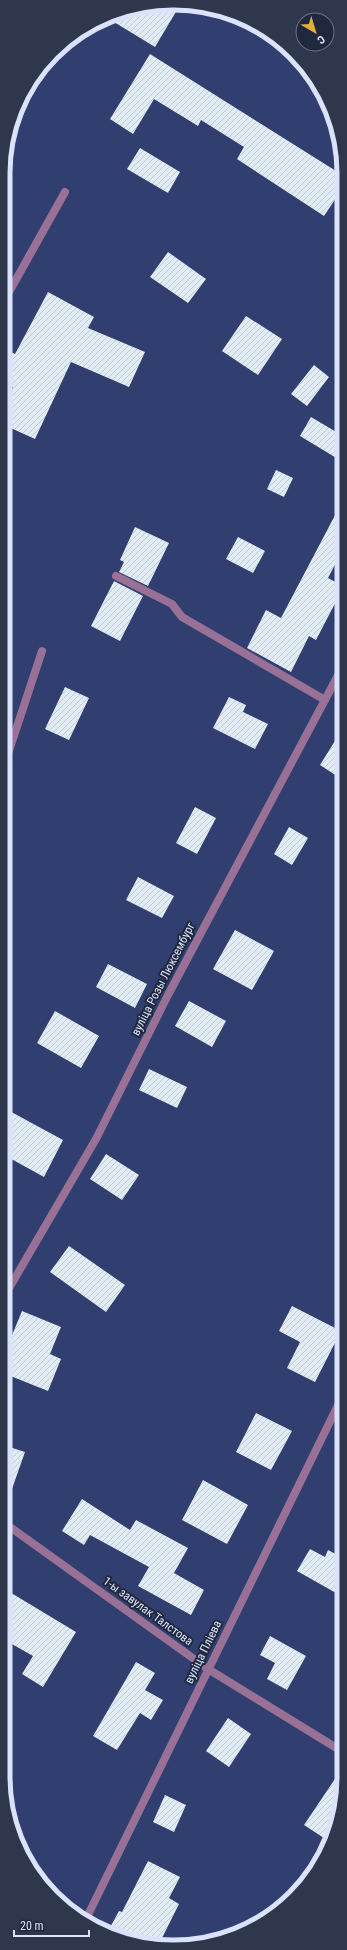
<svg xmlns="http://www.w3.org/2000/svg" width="347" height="1950" viewBox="0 0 347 1950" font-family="'Roboto Condensed',sans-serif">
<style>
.building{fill:url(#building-hatch)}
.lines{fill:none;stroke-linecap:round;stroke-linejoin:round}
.lane{stroke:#997096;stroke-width:8}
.street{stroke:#997096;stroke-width:8}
.labels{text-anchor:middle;stroke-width:4;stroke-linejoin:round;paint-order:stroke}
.street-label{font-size:12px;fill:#dae3fb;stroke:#20283e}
.rim{fill:none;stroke:#dae3fb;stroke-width:5}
</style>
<defs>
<pattern id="building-hatch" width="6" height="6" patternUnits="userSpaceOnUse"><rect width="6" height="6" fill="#e1ebf4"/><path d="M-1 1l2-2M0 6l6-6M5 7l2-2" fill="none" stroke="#c1cad2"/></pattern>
</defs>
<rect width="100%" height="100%" fill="#303f6f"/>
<path class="building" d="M 180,5 L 155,47 L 109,19 L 129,9 Z
M 150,54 L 344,176 L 344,186 L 324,216 L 237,159 L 244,147 L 201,120 L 198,126 L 154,99 L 133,134 L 110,119 Z
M 140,148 L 180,172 L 168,193 L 127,169 Z
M 168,252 L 206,279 L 188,303 L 150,277 Z
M 48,292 L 94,317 L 88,328 L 145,352 L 129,387 L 71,362 L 35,439 L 4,425 L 4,406 L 13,387 L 4,382 L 4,361 L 9,351 L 15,354 Z
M 246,316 L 282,339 L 258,375 L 222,351 Z
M 314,365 L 329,377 L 307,406 L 291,394 Z
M 311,417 L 343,436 L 343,462 L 300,436 Z
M 276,470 L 293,478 L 284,497 L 267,489 Z
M 343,500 L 343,549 L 328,578 L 343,586 L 343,588 L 316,640 L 309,636 L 291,672 L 247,648 L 266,610 L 281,618 Z
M 135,527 L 169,543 L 148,586 L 119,572 L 124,562 L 120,560 Z
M 238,537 L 265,551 L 253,573 L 226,559 Z
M 114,581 L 143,596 L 120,641 L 91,626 Z
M 65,687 L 89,698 L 69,740 L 45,729 Z
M 229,697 L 246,705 L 243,712 L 268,724 L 255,749 L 213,728 Z
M 343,728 L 343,780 L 320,765 Z
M 195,807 L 216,818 L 197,854 L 176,843 Z
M 289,827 L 308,838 L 292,865 L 274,854 Z
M 138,877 L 174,896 L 162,918 L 126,900 Z
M 235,930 L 274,951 L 252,990 L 213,969 Z
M 108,964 L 147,984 L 135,1008 L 96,987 Z
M 189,1001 L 226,1021 L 212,1047 L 175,1026 Z
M 55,1011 L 99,1036 L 81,1068 L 37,1043 Z
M 149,1069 L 187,1087 L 177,1108 L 139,1090 Z
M 4,1108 L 63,1140 L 44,1177 L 4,1155 Z
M 106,1154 L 139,1175 L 122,1200 L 90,1179 Z
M 69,1246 L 125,1285 L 106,1312 L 50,1272 Z
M 292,1306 L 341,1331 L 315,1382 L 287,1368 L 300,1342 L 279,1331 Z
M 22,1311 L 61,1327 L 50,1354 L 61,1359 L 48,1391 L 3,1373 L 3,1357 Z
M 256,1413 L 292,1431 L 271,1470 L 236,1452 Z
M 3,1445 L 25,1452 L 6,1506 L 3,1505 Z
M 203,1480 L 248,1505 L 227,1544 L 182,1520 Z
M 82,1499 L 130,1530 L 136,1520 L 188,1548 L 174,1573 L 204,1590 L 191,1615 L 138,1586 L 149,1567 L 90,1535 L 84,1545 L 62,1531 Z
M 310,1549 L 325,1557 L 328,1550 L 343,1558 L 343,1581 L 336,1593 L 297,1571 Z
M 3,1588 L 76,1632 L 43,1687 L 22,1674 L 33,1656 L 3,1639 Z
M 270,1636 L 306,1656 L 287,1690 L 267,1679 L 275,1663 L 260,1655 Z
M 136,1662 L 155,1673 L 145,1690 L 163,1700 L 151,1720 L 140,1713 L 117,1750 L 93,1736 Z
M 228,1718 L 251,1734 L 229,1767 L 206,1751 Z
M 343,1767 L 343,1799 L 330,1842 L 304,1825 Z
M 165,1795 L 186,1805 L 174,1832 L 153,1822 Z
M 148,1861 L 180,1877 L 169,1898 L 179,1904 L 158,1946 L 107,1933 L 119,1911 L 122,1912 Z"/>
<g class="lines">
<path class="lane" d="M 4,301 L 65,192
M 116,576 L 172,604 L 182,617 L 325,700"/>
<path class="street" d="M 4,766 L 42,651
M 3,1302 L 8,1290 L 96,1139 L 168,995 L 343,666
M 3,1522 L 208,1669 L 343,1752
M 86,1919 L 343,1395"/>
</g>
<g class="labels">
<g class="street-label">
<text transform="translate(163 979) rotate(-63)" y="4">вуліца Розы Люксембург</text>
<text transform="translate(148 1611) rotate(36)" y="4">1-ы завулак Талстова</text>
<text transform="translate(203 1652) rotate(-64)" y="4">вуліца Пліева</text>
</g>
</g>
<path d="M0 0H347V1950H0ZM173 10H174A163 163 0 0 1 337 173V1777A163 163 0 0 1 174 1940H173A163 163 0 0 1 10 1777V173A163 163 0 0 1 173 10Z" fill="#2f374d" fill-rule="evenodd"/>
<path class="rim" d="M173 10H174A163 163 0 0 1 337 173V1777A163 163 0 0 1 174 1940H173A163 163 0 0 1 10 1777V173A163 163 0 0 1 173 10Z"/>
<g transform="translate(315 32) rotate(142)"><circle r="19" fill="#20283e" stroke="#6a738a"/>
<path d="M0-3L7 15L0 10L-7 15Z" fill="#ddb133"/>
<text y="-6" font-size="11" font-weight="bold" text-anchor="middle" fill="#dae3fb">С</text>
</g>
<path d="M14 1930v6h75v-6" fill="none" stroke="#dae3fb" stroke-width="2"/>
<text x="20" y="1930" font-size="12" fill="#dae3fb" stroke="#20283e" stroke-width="3" paint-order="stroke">20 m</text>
</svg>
